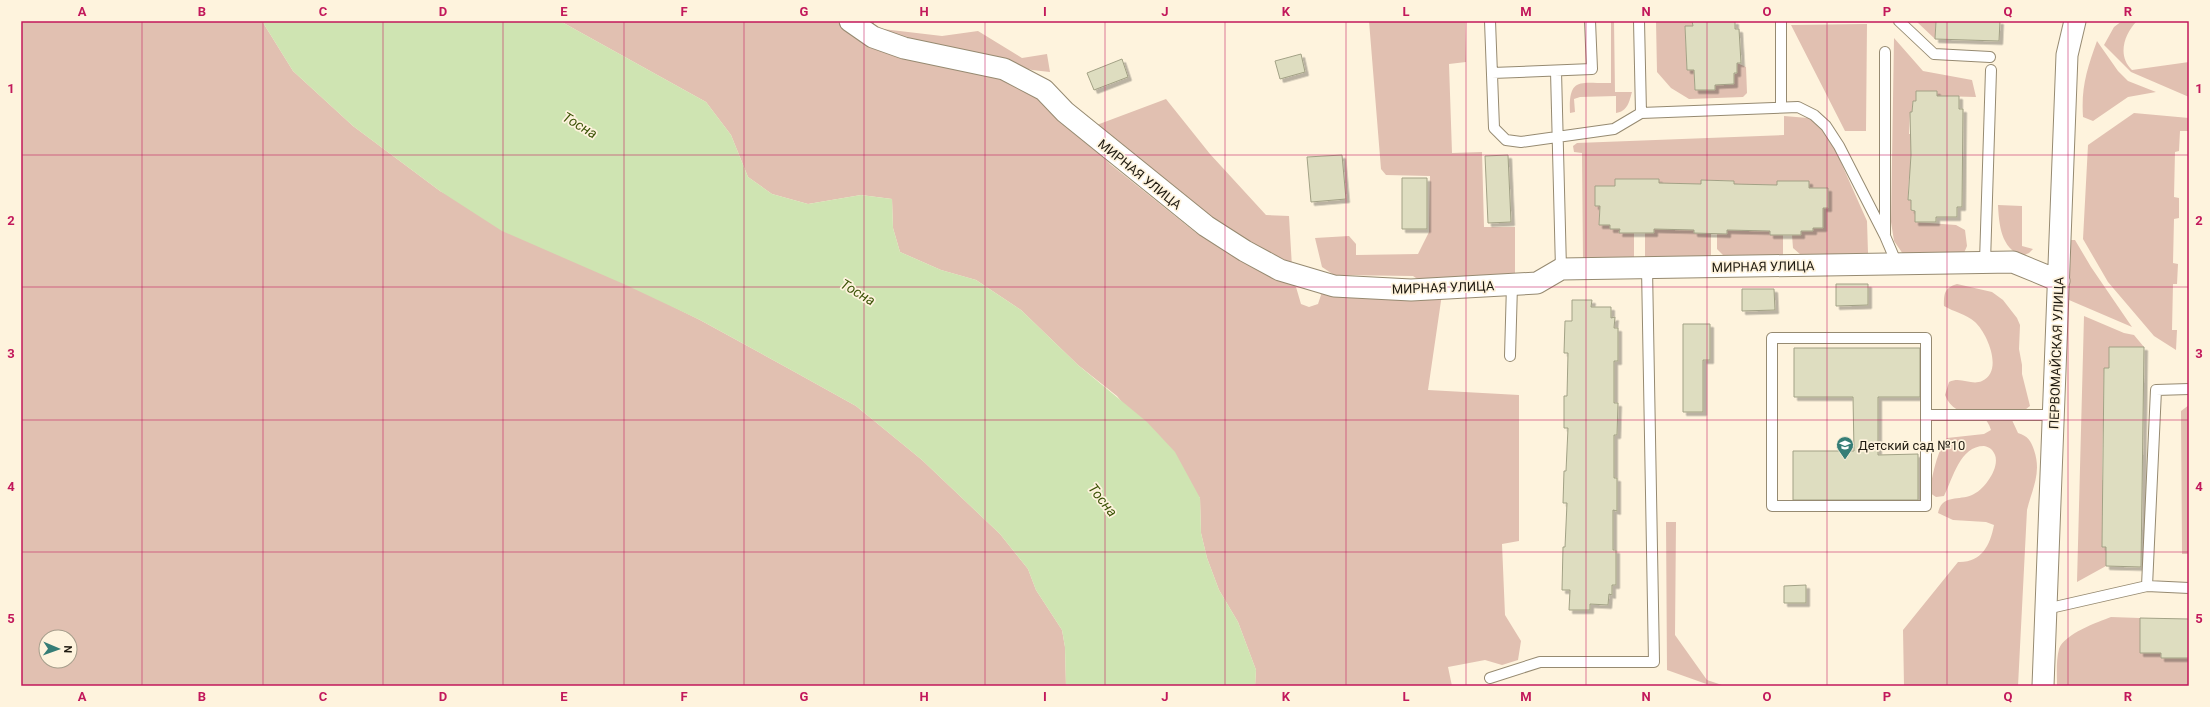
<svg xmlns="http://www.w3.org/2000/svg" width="2210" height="707" viewBox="0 0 2210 707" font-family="Roboto,sans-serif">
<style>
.green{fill:#e1c0b1;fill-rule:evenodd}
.water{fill:#cfe4b2}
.building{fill:#deddc0;stroke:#a2a185;filter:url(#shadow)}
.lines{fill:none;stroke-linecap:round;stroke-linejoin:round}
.lane-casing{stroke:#968a71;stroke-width:12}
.street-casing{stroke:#968a71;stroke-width:23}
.lane{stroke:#fff;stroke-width:10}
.street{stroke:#fff;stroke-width:21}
.grid{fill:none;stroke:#c2185b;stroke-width:1;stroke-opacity:0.55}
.labels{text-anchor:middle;stroke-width:3.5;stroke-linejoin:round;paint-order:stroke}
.street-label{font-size:13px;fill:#201b11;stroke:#fef3dd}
.poi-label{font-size:13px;fill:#201b11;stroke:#fef3dd;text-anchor:start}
.water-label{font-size:14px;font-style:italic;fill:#3c5307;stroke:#fef3dd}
.neatline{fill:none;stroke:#c2185b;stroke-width:1.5}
.grid-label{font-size:13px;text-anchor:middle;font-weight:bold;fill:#c2185b}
</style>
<defs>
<filter id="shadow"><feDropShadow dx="3.5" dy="3.5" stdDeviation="0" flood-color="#0004"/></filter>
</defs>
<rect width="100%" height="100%" fill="#fef3dd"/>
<path class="green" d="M 21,21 L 262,21 L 293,71 L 353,126 L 440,191 L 700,320 L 793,371 L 856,406 L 922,460 L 1000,534 L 1028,569 L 1036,590 L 1062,630 L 1065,647 L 1066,686 L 21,686 ZM 46,637 L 70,637 L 70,661 L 46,661 Z
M 560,21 L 836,21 L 843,27 L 879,48 L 957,70 L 1013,78 L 1074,128 L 1110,164 L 1195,232 L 1266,273 L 1290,281 L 1296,287 L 1301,304 L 1309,307 L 1318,304 L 1321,295 L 1317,287 L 1442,294 L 1428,390 L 1519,395 L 1519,541 L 1502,544 L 1505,615 L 1521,641 L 1518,660 L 1502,665 L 1485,660 L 1448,667 L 1452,686 L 1255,686 L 1256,670 L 1238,622 L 1219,590 L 1207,558 L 1201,533 L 1200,498 L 1117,396 L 1078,365 L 1021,310 L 976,280 L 941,270 L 900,252 L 893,228 L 892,199 L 861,195 L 808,204 L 772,194 L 748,177 L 731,135 L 706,102 Z
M 858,21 L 874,21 L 874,28 L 942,36 L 978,31 L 1022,58 L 1047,54 L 1050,72 L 1032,70 C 990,60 887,48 858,21 Z
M 1369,21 L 1465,21 L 1466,62 L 1449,64 L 1452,153 L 1482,152 L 1484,227 L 1515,227 L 1515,276 L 1422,282 L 1413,276 L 1334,275 L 1322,267 L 1315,238 L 1349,236 L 1356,244 L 1356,255 L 1418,254 L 1429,232 L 1430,176 L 1386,175 L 1381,169 Z
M 1611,21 L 1614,21 L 1615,92 L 1632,92 C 1629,102 1628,111 1616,113 L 1616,96 L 1580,97 L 1574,99 L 1575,112 L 1570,113 C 1568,75 1582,84 1611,83 Z
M 1656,21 L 1692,21 L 1693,26 L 1685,26 L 1687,70 L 1694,70 L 1695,90 L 1715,90 L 1715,85 L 1737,73 L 1737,63 L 1746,67 L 1747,93 L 1743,97 L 1689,99 L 1671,88 L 1657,72 Z
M 1916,21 L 1936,21 L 1935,39 Z
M 2122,21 L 2137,21 C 2124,34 2117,56 2132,70 L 2189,62 L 2189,97 L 2131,72 L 2104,45 L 2114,27 Z
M 1867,24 L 1866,131 L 1845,131 L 1791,25 Z
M 1894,38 L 1923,71 L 1972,80 L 1976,97 L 1937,96 L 1937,91 L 1916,91 L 1916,101 L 1913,101 L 1912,112 L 1910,113 L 1909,134 L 1912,134 L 1911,178 L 1909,178 L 1908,200 L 1911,200 L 1911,210 L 1915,211 L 1915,222 L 1956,225 L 1965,230 L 1967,246 L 1964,253 L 1903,254 L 1894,241 L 1891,222 Z
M 2097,41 L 2118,71 L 2128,81 L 2156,92 L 2128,97 L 2093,121 L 2083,117 C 2081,87 2087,69 2097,41 Z
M 1166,99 L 1210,154 L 1266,215 L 1289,216 L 1292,267 L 1244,245 L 1094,126 Z
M 2134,113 L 2189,118 L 2189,131 L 2180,131 L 2179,151 L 2175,152 L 2174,197 L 2179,198 L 2179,218 L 2174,219 L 2173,263 L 2178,264 L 2177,284 L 2173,284 L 2172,330 L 2177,330 L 2176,350 L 2154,336 L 2108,282 L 2083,239 L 2088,145 Z
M 1784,116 L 1808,118 L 1817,123 L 1834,147 L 1867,221 L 1868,253 L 1801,255 L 1793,248 L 1792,235 L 1801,235 L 1801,231 L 1812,231 L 1813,228 L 1823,228 L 1823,208 L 1828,207 L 1828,188 L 1809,188 L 1809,181 L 1777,181 L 1777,185 L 1765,185 L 1765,188 L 1734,188 L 1734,181 L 1702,180 L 1701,184 L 1691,184 L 1691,187 L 1659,187 L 1659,179 L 1615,179 L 1615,186 L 1595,186 L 1595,206 L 1600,206 L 1599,225 L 1610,225 L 1620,229 L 1619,232 L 1634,233 L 1634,260 L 1583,261 L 1582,153 L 1574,152 L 1573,146 L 1577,143 L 1784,135 Z
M 1998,205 L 2022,206 L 2022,246 L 2033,249 L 2029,253 L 2022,256 C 2001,248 1999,225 1998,205 Z
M 1654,229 L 1694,230 L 1694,233 L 1711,234 L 1711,258 L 1645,259 L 1645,233 L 1654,233 Z
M 1727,230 L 1770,231 L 1770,235 L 1783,235 L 1783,257 L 1725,257 L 1717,249 L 1717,234 L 1726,234 Z
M 2071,240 L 2075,240 L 2091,267 L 2132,327 L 2069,300 Z
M 1957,284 L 1992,292 L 2003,300 L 2017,318 L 2020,325 L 2019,349 L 2022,365 L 2022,374 L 2030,406 L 2012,420 L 2018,433 C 2028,436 2031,441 2034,450 C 2042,473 2032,489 2027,510 L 2018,686 L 1904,686 L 1903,630 L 1958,562 C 1981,563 1990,546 1994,525 L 1986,522 L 1953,520 L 1938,513 C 1942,494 1958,501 1972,495 C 1984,490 2000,468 1995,455 C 1993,450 1990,447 1984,446 C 1960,446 1953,478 1944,496 L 1936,497 L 1930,493 C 1931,478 1938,449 1947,438 L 1984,434 L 1991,430 C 1984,403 1957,424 1945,395 L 1949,382 C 1961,376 1971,386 1982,381 C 2004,371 1987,333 1975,322 C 1966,314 1954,312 1944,306 C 1944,294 1944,288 1957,284 Z
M 2084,316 L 2124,333 L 2134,335 L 2144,347 L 2109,347 L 2109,368 L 2104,368 L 2102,480 L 2107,480 L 2107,500 L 2102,500 L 2102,546 L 2106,547 L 2106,566 L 2077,582 Z
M 2189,405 L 2189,554 L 2182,554 L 2181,411 Z
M 1676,522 L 1675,635 L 1707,680 L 1725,686 L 1712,686 L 1667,670 L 1666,522 Z
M 2111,617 L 2140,618 L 2140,653 L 2161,653 L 2161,658 L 2189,658 L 2189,686 L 2057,686 C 2057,675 2056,660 2059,649 C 2064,634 2098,622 2111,617 Z"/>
<path class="water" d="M 262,21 L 560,21 L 706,102 L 731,135 L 748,177 L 772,194 L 808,204 L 861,195 L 892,199 L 893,228 L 900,252 L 941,270 L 976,280 L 1021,310 L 1078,365 L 1147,422 L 1175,452 L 1200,498 L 1201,533 L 1207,558 L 1219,590 L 1238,622 L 1256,670 L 1255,686 L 1066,686 L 1065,647 L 1062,630 L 1036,590 L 1028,569 L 1000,534 L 922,460 L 856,406 L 793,371 L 700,320 L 626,285 L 502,231 L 440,191 L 353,126 L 293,71 Z"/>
<path class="building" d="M 1692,21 L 1735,21 L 1735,29 L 1739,29 L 1741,63 L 1737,63 L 1737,73 L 1734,73 L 1734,84 L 1715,85 L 1715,90 L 1695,90 L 1694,70 L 1687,70 L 1685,26 L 1693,26 Z
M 1936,21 L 2000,21 L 1999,41 L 1935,39 Z
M 1301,54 L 1305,72 L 1280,79 L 1275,61 Z
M 1122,59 L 1128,77 L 1094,90 L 1087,73 Z
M 1916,91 L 1937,91 L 1937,96 L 1959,96 L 1959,109 L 1963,109 L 1962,207 L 1957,207 L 1957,217 L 1936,217 L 1936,222 L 1915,222 L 1915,211 L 1911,210 L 1911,200 L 1908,200 L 1911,155 L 1910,112 L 1912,112 L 1913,101 L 1916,101 Z
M 1342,155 L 1346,199 L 1311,202 L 1307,157 Z
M 1508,155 L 1511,222 L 1488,223 L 1485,156 Z
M 1402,178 L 1427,178 L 1427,229 L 1402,229 Z
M 1615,179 L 1659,179 L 1659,183 L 1701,184 L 1701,180 L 1734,181 L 1734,184 L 1777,185 L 1777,181 L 1809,181 L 1809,188 L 1828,188 L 1828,208 L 1823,208 L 1823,228 L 1813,228 L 1813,231 L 1801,231 L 1801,235 L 1770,235 L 1770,231 L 1727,230 L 1727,234 L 1694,233 L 1694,230 L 1654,229 L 1654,233 L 1619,233 L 1620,229 L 1610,229 L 1610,225 L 1599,225 L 1600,206 L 1595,206 L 1595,186 L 1615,186 Z
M 1836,284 L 1868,284 L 1868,305 L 1836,306 Z
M 1742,289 L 1774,289 L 1775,310 L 1742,311 Z
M 1572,300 L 1592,300 L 1591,307 L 1611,307 L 1611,318 L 1615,317 L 1614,328 L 1618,328 L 1618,361 L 1614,361 L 1614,403 L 1618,403 L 1617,435 L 1614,435 L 1614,478 L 1617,478 L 1617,511 L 1613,510 L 1613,550 L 1616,550 L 1616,585 L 1612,585 L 1612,595 L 1609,594 L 1608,605 L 1590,604 L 1590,610 L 1569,610 L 1570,590 L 1562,590 L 1563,547 L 1565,547 L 1567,503 L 1563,503 L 1564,471 L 1566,471 L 1568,428 L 1564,428 L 1564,396 L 1567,396 L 1568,353 L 1564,353 L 1565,321 L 1572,321 Z
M 1683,324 L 1710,324 L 1710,360 L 1703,360 L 1703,412 L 1683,412 Z
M 2109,347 L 2144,347 L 2141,567 L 2106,566 L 2106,547 L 2102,547 L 2104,368 L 2109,368 Z
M 1794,348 L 1920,348 L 1920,397 L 1878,397 L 1878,455 L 1918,454 L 1918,500 L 1793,500 L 1793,451 L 1854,451 L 1853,397 L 1794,397 Z
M 1806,585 L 1806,603 L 1784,603 L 1784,586 Z
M 2140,618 L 2189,619 L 2189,658 L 2161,658 L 2161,653 L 2140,653 Z"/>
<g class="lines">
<g class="lane-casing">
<path id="lane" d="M 1490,21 L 1494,128 L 1506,140 L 1521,142 L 1614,129 L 1641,113 L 1798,107 L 1814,115 L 1826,126 L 1839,146 L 1885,236 L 1897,264
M 1639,21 L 1641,113
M 1781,21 L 1781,107
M 1899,21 L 1934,54 L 1990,57
M 1885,52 L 1885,234
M 1556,71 L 1561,269
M 1492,73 L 1592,69 L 1590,21
M 1985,262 L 1991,70
M 1772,338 L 1926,338 L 1926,506 L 1772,506 Z
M 1510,356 L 1512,285
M 1926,415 L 2053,415
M 2147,586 L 2156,390 L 2189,389
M 2046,609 L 2147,586 L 2189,588
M 1490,678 L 1540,662 L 1654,662 L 1647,268"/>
</g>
<g class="street-casing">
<path id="street" d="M 850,21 L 873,37 L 904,48 L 1004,69 L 1044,90 L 1065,112 L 1206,226 L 1245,251 L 1280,270 L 1334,286 L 1411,290 L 1537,283 L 1561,269 L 2013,262 L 2059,281
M 2043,686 L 2067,55 L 2075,21"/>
</g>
<use href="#lane" class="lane"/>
<use href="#street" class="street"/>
</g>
<path class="grid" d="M 142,21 L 142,686M 263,21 L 263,686M 383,21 L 383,686M 503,21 L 503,686M 624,21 L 624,686M 744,21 L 744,686M 864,21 L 864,686M 985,21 L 985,686M 1105,21 L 1105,686M 1225,21 L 1225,686M 1346,21 L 1346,686M 1466,21 L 1466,686M 1586,21 L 1586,686M 1707,21 L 1707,686M 1827,21 L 1827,686M 1947,21 L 1947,686M 2068,21 L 2068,686M 21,155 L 2189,155M 21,287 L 2189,287M 21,420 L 2189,420M 21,552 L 2189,552"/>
<defs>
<g id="school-pin" transform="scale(0.9)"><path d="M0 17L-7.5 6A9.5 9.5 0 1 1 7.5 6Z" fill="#357d76" stroke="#fef3dd"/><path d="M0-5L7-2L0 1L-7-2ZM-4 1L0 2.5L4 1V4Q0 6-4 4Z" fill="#fff"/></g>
</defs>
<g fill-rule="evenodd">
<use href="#school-pin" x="1845" y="445"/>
</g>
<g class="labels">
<g class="street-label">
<text transform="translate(1140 174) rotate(39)" y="5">МИРНАЯ УЛИЦА</text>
<text transform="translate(1763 266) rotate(-1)" y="5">МИРНАЯ УЛИЦА</text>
<text transform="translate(1443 287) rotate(-2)" y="5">МИРНАЯ УЛИЦА</text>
<text transform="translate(2056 353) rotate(-88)" y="5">ПЕРВОМАЙСКАЯ УЛИЦА</text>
</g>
<g class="poi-label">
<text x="1858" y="450">Детский сад №10</text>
</g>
<g class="water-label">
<text transform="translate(580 125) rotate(31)" y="5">Тосна</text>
<text transform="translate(858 292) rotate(31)" y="5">Тосна</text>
<text transform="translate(1103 500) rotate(52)" y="5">Тосна</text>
</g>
</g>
<rect width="2210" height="707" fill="none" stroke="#fef3dd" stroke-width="44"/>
<g transform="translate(58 649) rotate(92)"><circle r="19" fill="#fef3dd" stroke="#a59d8b"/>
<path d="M0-3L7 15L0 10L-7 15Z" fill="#357d76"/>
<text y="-6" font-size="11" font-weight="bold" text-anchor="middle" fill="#201b11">N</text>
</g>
<rect x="22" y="22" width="2166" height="663" class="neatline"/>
<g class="grid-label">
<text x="82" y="16">A</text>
<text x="202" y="16">B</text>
<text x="323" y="16">C</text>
<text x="443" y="16">D</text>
<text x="564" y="16">E</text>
<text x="684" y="16">F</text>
<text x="804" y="16">G</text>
<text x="924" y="16">H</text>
<text x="1045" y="16">I</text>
<text x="1165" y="16">J</text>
<text x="1286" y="16">K</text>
<text x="1406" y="16">L</text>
<text x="1526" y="16">M</text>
<text x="1646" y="16">N</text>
<text x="1767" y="16">O</text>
<text x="1887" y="16">P</text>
<text x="2008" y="16">Q</text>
<text x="2128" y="16">R</text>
<text x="11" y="93">1</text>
<text x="2199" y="93">1</text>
<text x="11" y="225">2</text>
<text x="2199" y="225">2</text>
<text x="11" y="358">3</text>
<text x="2199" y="358">3</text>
<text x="11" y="491">4</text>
<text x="2199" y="491">4</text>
<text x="11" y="623">5</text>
<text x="2199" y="623">5</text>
<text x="82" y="701">A</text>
<text x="202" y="701">B</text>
<text x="323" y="701">C</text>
<text x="443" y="701">D</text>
<text x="564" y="701">E</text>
<text x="684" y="701">F</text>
<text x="804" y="701">G</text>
<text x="924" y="701">H</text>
<text x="1045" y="701">I</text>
<text x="1165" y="701">J</text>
<text x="1286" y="701">K</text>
<text x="1406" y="701">L</text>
<text x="1526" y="701">M</text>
<text x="1646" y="701">N</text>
<text x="1767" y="701">O</text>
<text x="1887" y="701">P</text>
<text x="2008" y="701">Q</text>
<text x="2128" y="701">R</text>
</g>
</svg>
